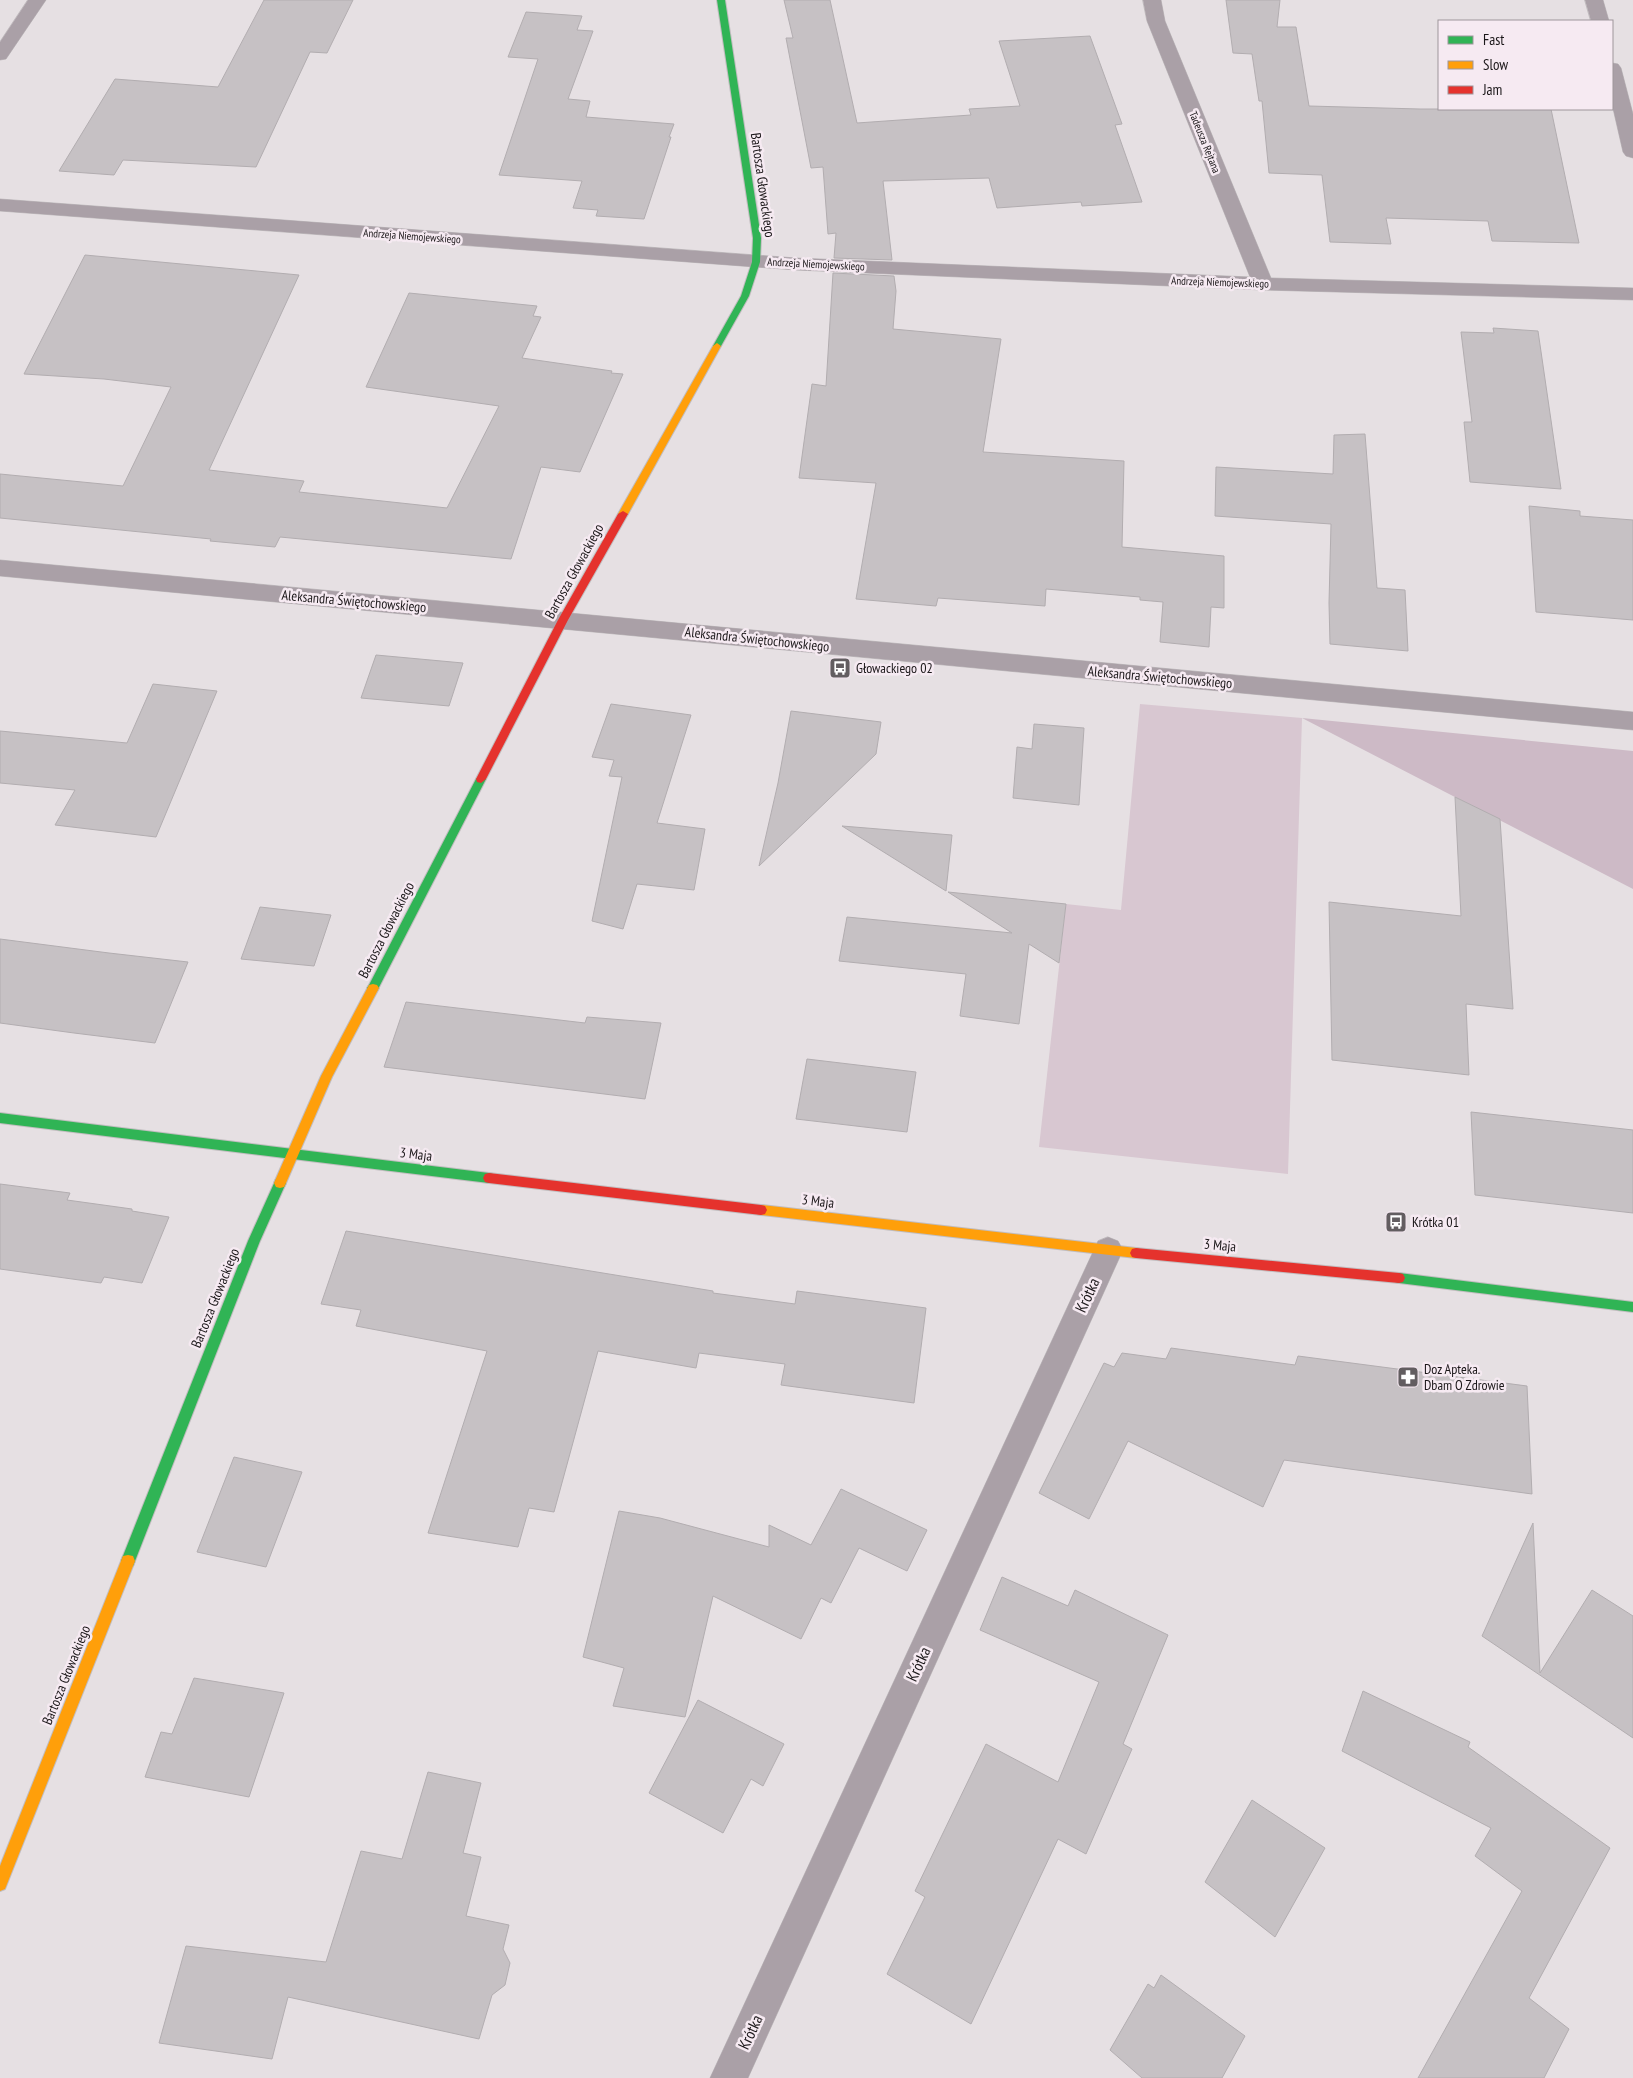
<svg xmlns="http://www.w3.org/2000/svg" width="1633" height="2078" viewBox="0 0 1633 2078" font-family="'PT Sans Narrow',sans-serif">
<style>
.green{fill:#d8c7d1}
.forest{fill:#cdbac6}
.building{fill:#c6c1c4;stroke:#b2adb0}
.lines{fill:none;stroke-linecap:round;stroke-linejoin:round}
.street-casing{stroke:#c1bdbf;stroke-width:1}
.fast-casing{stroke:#c1bdbf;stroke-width:2}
.slow-casing{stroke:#c1bdbf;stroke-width:2}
.jam-casing{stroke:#c1bdbf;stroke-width:2}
.street{fill:#aaa0a7;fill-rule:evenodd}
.fast{fill:#30b455;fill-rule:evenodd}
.slow{fill:#ff9f0a;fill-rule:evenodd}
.jam{fill:#e5322d;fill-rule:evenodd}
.labels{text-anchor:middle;stroke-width:5;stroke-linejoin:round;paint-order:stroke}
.far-street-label{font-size:11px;fill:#1b1719;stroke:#f6eaf2}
.street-label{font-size:14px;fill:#1b1719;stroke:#f6eaf2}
.poi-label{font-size:14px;fill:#1b1719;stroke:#f6eaf2;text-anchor:start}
.near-street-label{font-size:16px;fill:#1b1719;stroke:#f6eaf2}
</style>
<rect width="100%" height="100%" fill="#e6e0e3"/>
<path class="green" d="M 1140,704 L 1302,718 L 1288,1174 L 1039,1147 L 1066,904 L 1121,910 Z"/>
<path class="forest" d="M 1302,718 L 1633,751 L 1633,889 Z"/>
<path class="building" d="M 264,0 L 353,0 L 327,53 L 310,52 L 256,167 L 123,160 L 114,175 L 59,171 L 115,79 L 218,87 Z
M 784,0 L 830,0 L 857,123 L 971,115 L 969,109 L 1020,106 L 999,41 L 1090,36 L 1122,124 L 1115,125 L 1142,202 L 1082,206 L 1081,202 L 997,208 L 989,178 L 883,181 L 892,260 L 834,258 L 836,233 L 828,234 L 823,167 L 811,168 L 786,38 L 793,38 Z
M 1226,0 L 1280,0 L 1277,27 L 1296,27 L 1309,106 L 1420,109 L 1551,109 L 1579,243 L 1492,241 L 1488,221 L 1386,218 L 1391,244 L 1330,242 L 1322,175 L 1269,173 L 1262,101 L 1259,101 L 1252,54 L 1233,53 Z
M 526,12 L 582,16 L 577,30 L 593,31 L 568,99 L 590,101 L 586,117 L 674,124 L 669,137 L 671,137 L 644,219 L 596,216 L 598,210 L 573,208 L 582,181 L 499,175 L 538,59 L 508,57 Z
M 85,255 L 299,275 L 209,470 L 304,481 L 299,492 L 447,508 L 499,406 L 366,387 L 409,293 L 537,306 L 533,316 L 541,317 L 522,358 L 612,371 L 611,373 L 623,374 L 580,472 L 541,467 L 511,559 L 280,537 L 275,547 L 210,541 L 211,539 L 0,518 L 0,474 L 123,486 L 171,387 L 104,379 L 24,374 Z
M 833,273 L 894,276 L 896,291 L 893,329 L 1001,339 L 983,452 L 1124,461 L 1122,547 L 1224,556 L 1224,608 L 1211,607 L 1209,647 L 1160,642 L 1163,602 L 1140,600 L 1140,597 L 1046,589 L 1045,606 L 938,598 L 936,606 L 856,599 L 876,483 L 799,478 L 812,384 L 826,386 Z
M 1493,328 L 1538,331 L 1561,489 L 1470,482 L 1464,422 L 1472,422 L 1461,332 L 1494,333 Z
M 1365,434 L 1377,588 L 1405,590 L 1408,651 L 1330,644 L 1329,603 L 1331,524 L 1215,516 L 1216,467 L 1333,474 L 1334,435 Z
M 1529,506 L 1580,511 L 1580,516 L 1633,520 L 1633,620 L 1536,612 Z
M 376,655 L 463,663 L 449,706 L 361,698 Z
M 153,684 L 217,691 L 156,837 L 55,825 L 75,790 L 0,783 L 0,731 L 127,743 Z
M 611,704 L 691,715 L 657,823 L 705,829 L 694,890 L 637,884 L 623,929 L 592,921 L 622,777 L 609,776 L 614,760 L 592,757 Z
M 791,711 L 881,722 L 876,754 L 759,866 L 778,783 Z
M 1034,724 L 1084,728 L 1079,805 L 1013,798 L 1017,747 L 1032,749 Z
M 1455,797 L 1500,819 L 1513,1009 L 1466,1004 L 1469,1075 L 1332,1060 L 1329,902 L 1461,916 Z
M 842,826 L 952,835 L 946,891 Z
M 948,892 L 1066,904 L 1059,963 L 1029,944 L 1019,1024 L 960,1016 L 966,974 L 839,961 L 847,917 L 1012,933 Z
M 260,907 L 331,915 L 314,966 L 241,959 Z
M 0,939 L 109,953 L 188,962 L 155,1043 L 74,1033 L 0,1023 Z
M 406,1002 L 585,1023 L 587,1017 L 661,1023 L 645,1099 L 384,1067 Z
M 807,1059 L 916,1072 L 907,1132 L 796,1119 Z
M 1471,1112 L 1633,1130 L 1633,1213 L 1475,1195 Z
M 0,1184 L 70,1193 L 67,1200 L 132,1209 L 132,1211 L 169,1217 L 142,1283 L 104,1277 L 101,1283 L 0,1269 Z
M 346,1231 L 713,1291 L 713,1293 L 795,1304 L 797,1291 L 926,1308 L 914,1403 L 781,1385 L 785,1364 L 699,1353 L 696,1368 L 598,1351 L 554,1512 L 529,1508 L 518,1547 L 428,1533 L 487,1351 L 356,1326 L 361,1310 L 321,1304 Z
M 1171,1348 L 1295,1365 L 1298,1356 L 1527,1386 L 1532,1494 L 1284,1460 L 1263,1507 L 1128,1441 L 1089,1519 L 1039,1493 L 1104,1363 L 1114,1367 L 1122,1353 L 1166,1359 Z
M 234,1457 L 302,1472 L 266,1567 L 197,1552 Z
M 841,1489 L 927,1530 L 907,1571 L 859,1548 L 831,1603 L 821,1598 L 801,1639 L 713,1596 L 685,1717 L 613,1706 L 624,1668 L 583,1657 L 619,1511 L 660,1518 L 769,1547 L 769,1525 L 811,1545 Z
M 1533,1523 L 1540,1673 L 1592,1590 L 1633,1616 L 1633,1738 L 1482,1636 Z
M 1002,1577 L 1068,1606 L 1075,1590 L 1168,1635 L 1123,1744 L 1132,1749 L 1086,1854 L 1058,1839 L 971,2024 L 887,1974 L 925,1897 L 915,1891 L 986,1744 L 1058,1782 L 1099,1682 L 980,1630 Z
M 194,1678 L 284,1693 L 249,1797 L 145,1777 L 161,1732 L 172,1734 Z
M 1363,1691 L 1470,1742 L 1468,1747 L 1610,1848 L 1529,1998 L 1569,2029 L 1544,2078 L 1418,2078 L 1522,1891 L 1475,1856 L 1491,1828 L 1342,1751 Z
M 698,1700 L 784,1744 L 763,1786 L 751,1779 L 723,1833 L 649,1793 Z
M 428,1772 L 481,1783 L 463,1853 L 481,1857 L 466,1916 L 509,1925 L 503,1949 L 510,1963 L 505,1985 L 492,1995 L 479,2039 L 288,1997 L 272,2059 L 159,2043 L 186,1946 L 326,1962 L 361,1851 L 402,1859 Z
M 1252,1800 L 1325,1848 L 1275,1937 L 1205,1882 Z
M 1161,1975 L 1245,2036 L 1222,2078 L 1142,2078 L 1110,2050 L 1148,1984 L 1154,1988 Z"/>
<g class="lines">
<g class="street-casing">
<path id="street" d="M 28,0 L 46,0 L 6,59 L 0,60 L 0,42 Z
M 1143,0 L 1161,0 L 1165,21 L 1271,278 L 1633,288 L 1633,300 L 1263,290 L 796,270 L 0,211 L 0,199 L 796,258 L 1250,277 L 1147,21 Z
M 1585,0 L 1603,0 L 1609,21 L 1591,21 Z
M 1612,63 L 1618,64 L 1621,68 L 1633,114 L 1633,158 L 1626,156 L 1623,152 L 1612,104 Z
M 0,560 L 1633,712 L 1633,730 L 0,576 Z
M 1108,1237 L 1118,1241 L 1123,1250 L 748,2078 L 710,2078 L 1098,1241 Z"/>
</g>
<g class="fast-casing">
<path id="fast" d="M 717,0 L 725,0 L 761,238 L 760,262 L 749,296 L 721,346 L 717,349 L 713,346 L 741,296 L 752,262 L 753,238 Z
M 481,775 L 486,779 L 377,991 L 369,991 L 367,988 L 369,985 L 476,779 Z
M 0,1113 L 489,1173 L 493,1174 L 495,1178 L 493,1182 L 489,1183 L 0,1123 Z
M 280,1178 L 284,1179 L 286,1183 L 260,1241 L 135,1561 L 133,1566 L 128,1567 L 123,1566 L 121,1561 L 248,1241 L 276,1179 Z
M 1399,1273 L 1633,1302 L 1633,1312 L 1399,1283 L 1395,1282 L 1393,1278 L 1395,1274 Z"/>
</g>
<g class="slow-casing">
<path id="slow" d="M 717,343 L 721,346 L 628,514 L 626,516 L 620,516 L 618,514 L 713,346 Z
M 373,984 L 377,985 L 379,988 L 332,1077 L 286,1183 L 284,1187 L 280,1188 L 276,1187 L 274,1183 L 321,1076 L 369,985 Z
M 761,1205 L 1136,1248 L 1140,1249 L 1142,1253 L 1140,1257 L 1136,1258 L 761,1215 L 757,1214 L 755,1210 L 757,1206 Z
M 128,1555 L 133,1556 L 135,1561 L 7,1884 L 5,1889 L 0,1891 L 0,1866 L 121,1561 L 123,1556 Z"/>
</g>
<g class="jam-casing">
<path id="jam" d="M 623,511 L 628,514 L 568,620 L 486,779 L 481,783 L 477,782 L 476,779 L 558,620 L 618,514 Z
M 489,1173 L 761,1205 L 765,1206 L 767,1210 L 765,1214 L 761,1215 L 489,1183 L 485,1182 L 483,1178 L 485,1174 Z
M 1136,1248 L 1399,1273 L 1403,1274 L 1405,1278 L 1403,1282 L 1399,1283 L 1136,1258 L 1132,1257 L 1130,1253 L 1132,1249 Z"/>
</g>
<use href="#street" class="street"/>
<use href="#fast" class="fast"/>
<use href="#slow" class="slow"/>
<use href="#jam" class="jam"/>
</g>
<defs>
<g id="bus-square" transform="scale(1.125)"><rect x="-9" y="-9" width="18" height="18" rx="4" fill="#625d60" stroke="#f6eaf2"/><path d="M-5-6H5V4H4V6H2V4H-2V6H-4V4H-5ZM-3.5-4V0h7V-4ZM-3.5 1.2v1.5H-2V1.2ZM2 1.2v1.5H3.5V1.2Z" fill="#fff"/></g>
<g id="pharmacy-square" transform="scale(1.125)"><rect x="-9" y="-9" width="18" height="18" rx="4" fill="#625d60" stroke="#f6eaf2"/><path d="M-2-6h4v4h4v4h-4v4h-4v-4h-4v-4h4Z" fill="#fff"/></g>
</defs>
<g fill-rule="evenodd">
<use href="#bus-square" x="840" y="668"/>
<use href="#bus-square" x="1396" y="1222"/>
<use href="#pharmacy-square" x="1408" y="1377"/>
</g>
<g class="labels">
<g class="far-street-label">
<text transform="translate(1205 142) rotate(68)" y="4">Tadeusza Rejtana</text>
<text transform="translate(412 236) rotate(4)" y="4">Andrzeja Niemojewskiego</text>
<text transform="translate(816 264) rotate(3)" y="4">Andrzeja Niemojewskiego</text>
<text transform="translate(1220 282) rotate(2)" y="4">Andrzeja Niemojewskiego</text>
</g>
<g class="street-label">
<text transform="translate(763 185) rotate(82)" y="5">Bartosza Głowackiego</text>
<text transform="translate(574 571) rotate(-61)" y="5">Bartosza Głowackiego</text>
<text transform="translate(354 601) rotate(5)" y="5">Aleksandra Świętochowskiego</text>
<text transform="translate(757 639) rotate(6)" y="5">Aleksandra Świętochowskiego</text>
<text transform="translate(1160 677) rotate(5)" y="5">Aleksandra Świętochowskiego</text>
<text transform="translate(386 930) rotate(-63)" y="5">Bartosza Głowackiego</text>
<text transform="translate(416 1154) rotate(7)" y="5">3 Maja</text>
<text transform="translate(818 1201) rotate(7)" y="5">3 Maja</text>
<text transform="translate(1220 1245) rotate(5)" y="5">3 Maja</text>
<text transform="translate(215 1298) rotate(-68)" y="5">Bartosza Głowackiego</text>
<text transform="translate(66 1675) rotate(-68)" y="5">Bartosza Głowackiego</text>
</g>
<g class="poi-label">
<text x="856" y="673">Głowackiego 02</text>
<text x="1412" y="1227">Krótka 01</text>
<text x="1424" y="1374">Doz Apteka.<tspan x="1424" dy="16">Dbam O Zdrowie</tspan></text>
</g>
<g class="near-street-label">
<text transform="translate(1087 1295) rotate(-65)" y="6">Krótka</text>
<text transform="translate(918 1664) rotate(-65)" y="6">Krótka</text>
<text transform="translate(750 2032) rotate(-65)" y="6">Krótka</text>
</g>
</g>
<rect x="1438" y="20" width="175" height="90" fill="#f6eaf2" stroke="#9e969b"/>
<rect x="1448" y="36" width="25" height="8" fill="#30b455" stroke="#9e969b"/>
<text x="1483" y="45" font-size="15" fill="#1b1719">Fast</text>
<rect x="1448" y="61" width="25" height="8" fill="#ff9f0a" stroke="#9e969b"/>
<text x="1483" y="70" font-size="15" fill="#1b1719">Slow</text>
<rect x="1448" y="86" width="25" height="8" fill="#e5322d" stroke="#9e969b"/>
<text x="1483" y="95" font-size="15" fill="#1b1719">Jam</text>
</svg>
